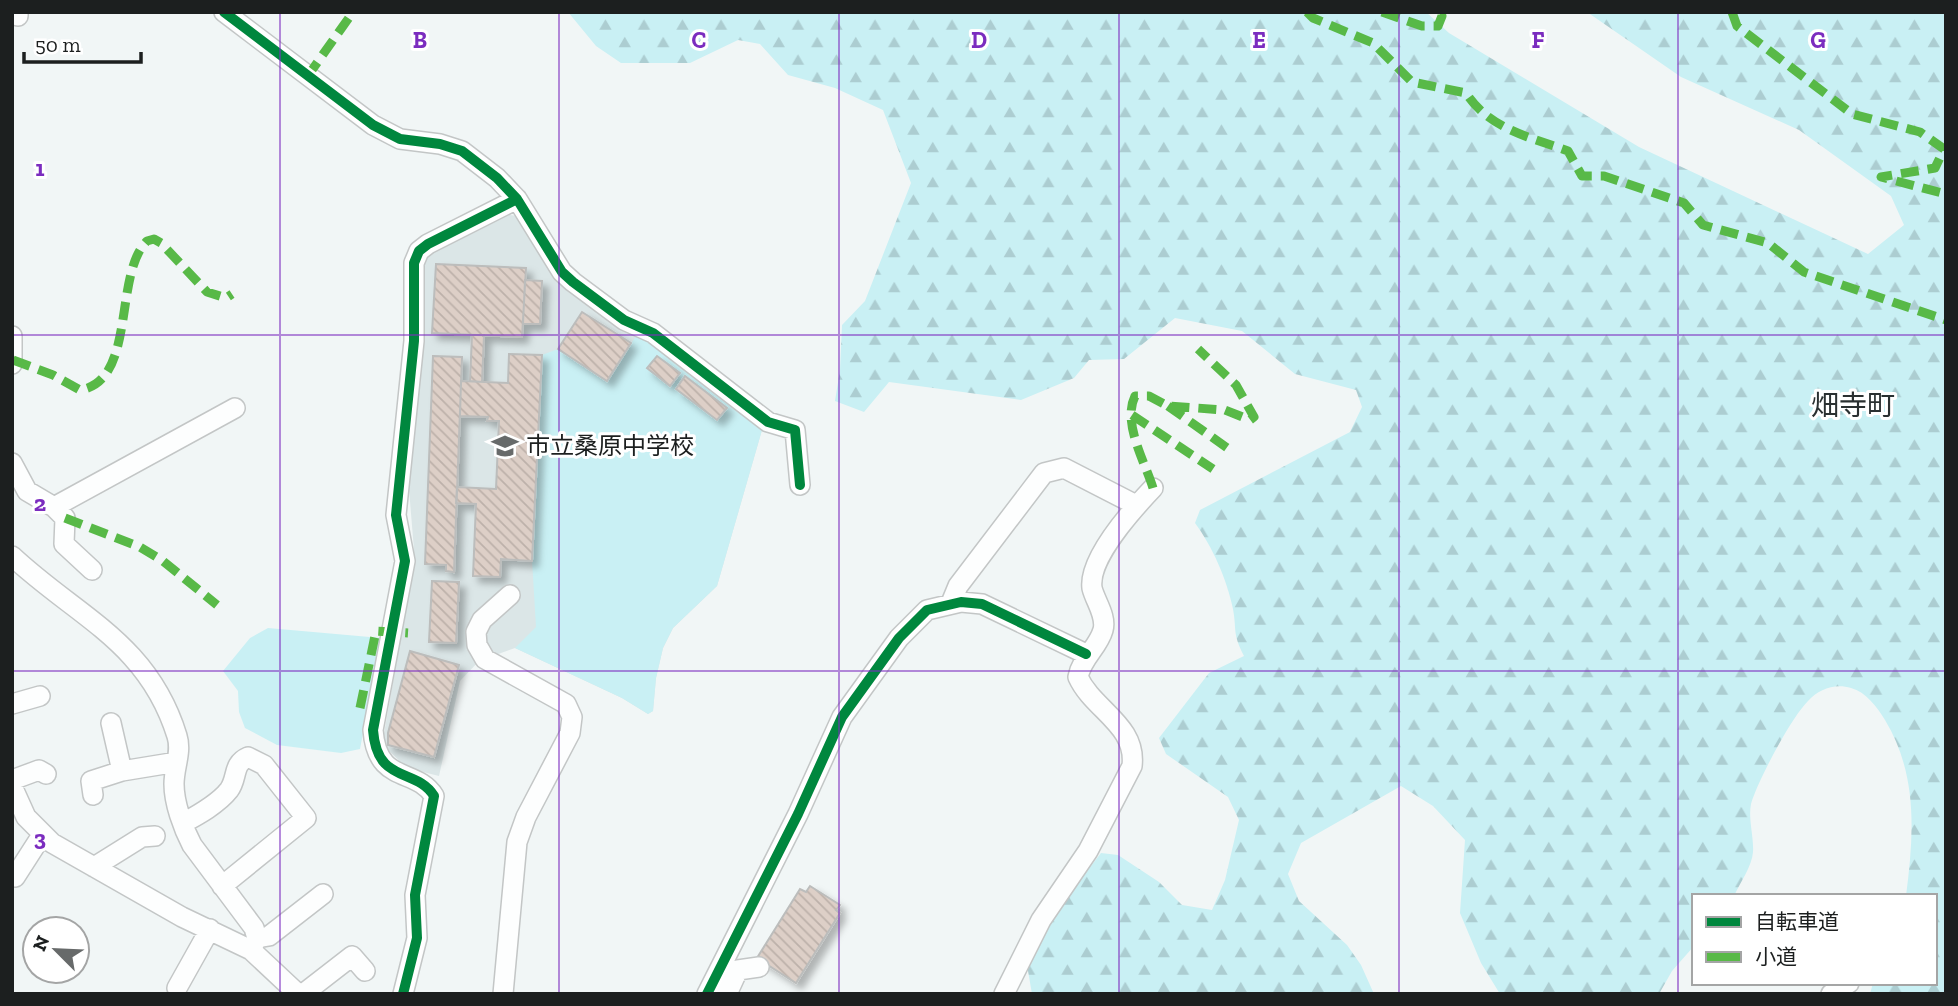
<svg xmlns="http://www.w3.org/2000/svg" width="1958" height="1006" viewBox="0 0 1958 1006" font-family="'Zilla Slab','Noto Sans JP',serif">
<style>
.built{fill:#dbe6e7}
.forest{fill:url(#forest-firs)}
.pitch{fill:#c9f0f4}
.building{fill:url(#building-back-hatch);stroke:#bcbdbc;stroke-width:2;filter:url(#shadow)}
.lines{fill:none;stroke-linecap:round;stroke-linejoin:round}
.minor-casing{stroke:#c3c6c6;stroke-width:22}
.minor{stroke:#fdfefe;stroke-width:19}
.quiet{stroke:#58b947;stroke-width:9;stroke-dasharray:18 9;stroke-linecap:butt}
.cycleway-casing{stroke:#fff;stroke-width:15}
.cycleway{stroke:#00873e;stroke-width:10}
.grid{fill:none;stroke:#7b2cbf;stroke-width:2;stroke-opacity:0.55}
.labels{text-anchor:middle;stroke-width:6;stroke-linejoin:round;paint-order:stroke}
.poi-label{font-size:24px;fill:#1c1f1f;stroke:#fff;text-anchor:start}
.quarter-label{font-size:28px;fill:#2a3031;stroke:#fff}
.grid-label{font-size:23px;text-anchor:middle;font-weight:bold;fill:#7b2cbf;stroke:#fff;stroke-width:6;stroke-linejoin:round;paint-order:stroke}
</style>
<defs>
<pattern id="forest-firs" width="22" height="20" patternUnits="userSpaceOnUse" patternTransform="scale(1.75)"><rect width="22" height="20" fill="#c9f0f4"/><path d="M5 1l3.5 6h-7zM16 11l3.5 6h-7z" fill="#accdd1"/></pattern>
<pattern id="building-back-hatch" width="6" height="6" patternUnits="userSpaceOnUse" patternTransform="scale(1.75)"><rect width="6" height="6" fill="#ddcfc7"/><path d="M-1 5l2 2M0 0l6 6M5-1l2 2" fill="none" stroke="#bdb1aa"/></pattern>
<filter id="shadow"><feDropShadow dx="6" dy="6" stdDeviation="3.5" flood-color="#0004"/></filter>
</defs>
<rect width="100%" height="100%" fill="#f1f6f6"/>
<path class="built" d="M 502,214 L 518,216 L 550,259 L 762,430 L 717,586 L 673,628 L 663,648 L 656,678 L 653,711 L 648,714 L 622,698 L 515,648 L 479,661 L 460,681 L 439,776 L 407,768 L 387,749 L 383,739 L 412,575 L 414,550 L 408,477 L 419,291 L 425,256 Z"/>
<path class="forest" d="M 568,12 L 1426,12 L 1449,33 L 1639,147 L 1868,254 L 1904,225 L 1891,196 L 1799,130 L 1681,77 L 1587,12 L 1946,12 L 1946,994 L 1870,994 L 1873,983 L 1935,983 L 1935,896 L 1906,896 C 1914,834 1918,775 1885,720 C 1877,707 1866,692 1851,688 C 1835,683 1819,689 1808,701 C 1791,718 1758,780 1751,804 C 1748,819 1754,837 1753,852 C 1752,866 1740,883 1734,896 L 1694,896 L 1694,946 L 1672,971 L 1659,994 L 1500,994 L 1481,963 L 1460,913 L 1465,840 L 1433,806 L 1401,786 L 1301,843 L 1288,874 L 1299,901 L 1347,945 L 1361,965 L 1374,994 L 1032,994 L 1027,965 L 1059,907 L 1101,853 L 1118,855 L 1159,882 L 1182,905 L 1212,910 L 1225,880 L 1239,820 L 1228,797 L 1166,754 L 1159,738 L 1209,673 L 1244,656 C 1232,632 1237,631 1233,609 C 1227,579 1212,546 1195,523 L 1200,510 L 1350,432 L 1362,407 L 1356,390 L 1295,374 L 1242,331 L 1175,318 L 1124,359 L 1089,360 L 1074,378 L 1021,400 L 889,382 L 864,412 L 835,401 L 840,370 L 842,325 L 865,301 L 911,183 L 883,110 L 835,88 L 788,75 L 760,44 L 738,40 L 690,63 L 621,63 L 596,46 Z"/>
<path class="pitch" d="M 638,333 L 736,406 L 762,430 L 717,586 L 673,628 L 663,648 L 656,678 L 653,711 L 648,714 L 622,698 L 515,648 L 536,627 L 532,560 L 542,355 L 558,349 L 607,380 Z
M 268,628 L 381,638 L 360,749 L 341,753 L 277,745 L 245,728 L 239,712 L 238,691 L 223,671 L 250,638 Z"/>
<path class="building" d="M 436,264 L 526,268 L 522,337 L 432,333 Z
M 525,280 L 542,281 L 540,324 L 523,324 Z
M 582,312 L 631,343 L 607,381 L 558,349 Z
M 472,335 L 484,335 L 482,382 L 470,381 Z
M 509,354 L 542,355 L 532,561 L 501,559 L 500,577 L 473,576 L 476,504 L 456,503 L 457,487 L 496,489 L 499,421 L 487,421 L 488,417 L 460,416 L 461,381 L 508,383 Z
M 433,356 L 462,357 L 454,572 L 446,571 L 446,565 L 425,564 Z
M 657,356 L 680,373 L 670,386 L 647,368 Z
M 685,376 L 727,408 L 717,420 L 676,389 Z
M 432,581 L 459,582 L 456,643 L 429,642 Z
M 410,651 L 459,665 L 434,757 L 388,745 L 388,733 Z
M 810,886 L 840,905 L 836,910 L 840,913 L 796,983 L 757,958 L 800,889 L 806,892 Z"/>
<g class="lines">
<g class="minor-casing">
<path id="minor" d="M 224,12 L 373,125 L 400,139 L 440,144 L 462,151 L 497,178 L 517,199 L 562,272 L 573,282 L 624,320 L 653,333 L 768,422 L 795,430 L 800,485
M 18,16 L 18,12
M 12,336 L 12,364
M 12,463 L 27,491 L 54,507 L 235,408
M 54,507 L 65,518 L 64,544 L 92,570
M 12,556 C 77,617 148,642 177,736 C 182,752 174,767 174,784 C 174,803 183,828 192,845 L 254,928 L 257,938
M 951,603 L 958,586 L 1044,473 L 1064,468 L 1136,505
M 12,704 L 40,696
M 111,723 L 122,771
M 12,780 L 39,770 L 46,774
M 12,786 L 26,817 L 52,843 L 182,917 L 251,950 L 298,994
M 93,795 L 91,781 L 122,771 L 177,762
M 183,823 C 198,815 218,804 229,790 C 238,778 232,764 248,757 L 264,765 L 306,818 L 222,886
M 94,867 L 142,837 L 155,836
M 15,877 L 42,835
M 251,950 L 257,938 L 269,936 L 323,894
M 177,988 L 210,929
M 303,994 L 352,956 L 365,971
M 403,994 L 417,938 L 415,895 L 434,796 C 416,767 377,785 373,730 L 405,561 L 396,515 L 414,341 L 414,263 L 419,251 L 428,244 L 517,199
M 503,994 L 517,842 L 526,817 L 570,733 L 572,717 L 566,704 L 485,659 L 477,645 L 476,632 L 482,620 L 510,595
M 707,994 L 798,814 L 842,717 L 899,638 L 927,610 L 961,602 L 982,604 L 1086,654
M 727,994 L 738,970 L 759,967
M 1004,994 L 1041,920 L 1088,851 L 1132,766 C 1137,725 1093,710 1078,677 C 1082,657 1098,648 1103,630 C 1107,616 1095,601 1092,588 C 1088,558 1134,508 1153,488
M 1831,994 L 1849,983"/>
</g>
<use href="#minor" class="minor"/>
<path class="quiet" d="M 1307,12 L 1313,18 L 1373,43 L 1412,82 L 1466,93 C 1489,129 1530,137 1568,151 L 1582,176 L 1604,176 L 1684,203 L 1703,225 L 1768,243 L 1804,272 L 1946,320
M 1382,12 L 1422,26 L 1438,26 L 1442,16 L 1438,12
M 1732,12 L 1737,26 L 1852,114 L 1920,132 L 1944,149 L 1935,168 L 1881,177 L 1946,194
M 307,77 L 353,12
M 13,360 L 53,375 L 80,390 C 137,381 113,274 147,241 L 154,239 L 161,243 L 207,292 L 226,298 L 232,294
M 1168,406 L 1233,452
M 1132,415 L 1213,469
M 1153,488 C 1145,462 1122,423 1135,396 L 1149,396 L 1168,406 L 1225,410 L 1250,420 L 1254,417 L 1236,385 L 1198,349
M 65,518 L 140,547 L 163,561 L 217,605
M 360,708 L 376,631 L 408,633"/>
<g class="cycleway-casing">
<path id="cycleway" d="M 224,12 L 373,125 L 400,139 L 440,144 L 462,151 L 497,178 L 517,199 L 562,272 L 573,282 L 624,320 L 653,333 L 768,422 L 795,430 L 800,485
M 403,994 L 417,938 L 415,895 L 434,796 C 416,767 377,785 373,730 L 405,561 L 396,515 L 414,341 L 414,263 L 419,251 L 428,244 L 517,199
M 707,994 L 798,814 L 842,717 L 899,638 L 927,610 L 961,602 L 982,604 L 1086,654"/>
</g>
<use href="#cycleway" class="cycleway"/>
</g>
<path class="grid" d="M 280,12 L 280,994M 559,12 L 559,994M 839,12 L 839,994M 1119,12 L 1119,994M 1399,12 L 1399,994M 1678,12 L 1678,994M 12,335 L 1946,335M 12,671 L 1946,671"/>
<defs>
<g id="school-bare" transform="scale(2.1)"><path d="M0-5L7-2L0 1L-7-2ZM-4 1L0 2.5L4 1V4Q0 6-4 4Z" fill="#676a6a" stroke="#fff" stroke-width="2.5" paint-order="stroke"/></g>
</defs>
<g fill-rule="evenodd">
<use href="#school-bare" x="505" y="446"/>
</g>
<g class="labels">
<g class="poi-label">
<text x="526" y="454">市立桑原中学校</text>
</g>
<g class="quarter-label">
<text x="1853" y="415">畑寺町</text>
</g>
</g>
<g class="grid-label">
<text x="420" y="48">B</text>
<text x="699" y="48">C</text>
<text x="979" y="48">D</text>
<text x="1259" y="48">E</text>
<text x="1538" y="48">F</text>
<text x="1818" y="48">G</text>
<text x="40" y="176">1</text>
<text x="40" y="511">2</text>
<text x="40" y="846">3</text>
</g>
<rect width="1958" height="1006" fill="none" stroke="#1c1f1f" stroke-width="28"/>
<rect x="1692" y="894" width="245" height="91" fill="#ffffff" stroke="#a4a5a5" stroke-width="2"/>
<rect x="1706" y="917" width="35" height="10" fill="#00873e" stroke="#a4a5a5" stroke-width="2"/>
<text x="1755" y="929" font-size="21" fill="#1c1f1f">自転車道</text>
<rect x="1706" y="952" width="35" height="10" fill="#58b947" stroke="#a4a5a5" stroke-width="2"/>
<text x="1755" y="964" font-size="21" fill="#1c1f1f">小道</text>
<g transform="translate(56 950) rotate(294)"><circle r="33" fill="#ffffff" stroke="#a4a5a5" stroke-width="2"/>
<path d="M0-5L12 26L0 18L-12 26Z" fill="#676a6a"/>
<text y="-10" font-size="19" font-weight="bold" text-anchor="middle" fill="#1c1f1f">N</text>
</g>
<path d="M24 52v10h117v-10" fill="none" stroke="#1c1f1f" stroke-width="3.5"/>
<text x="35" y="52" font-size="21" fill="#1c1f1f" stroke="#ffffff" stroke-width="5" paint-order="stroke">50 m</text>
</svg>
